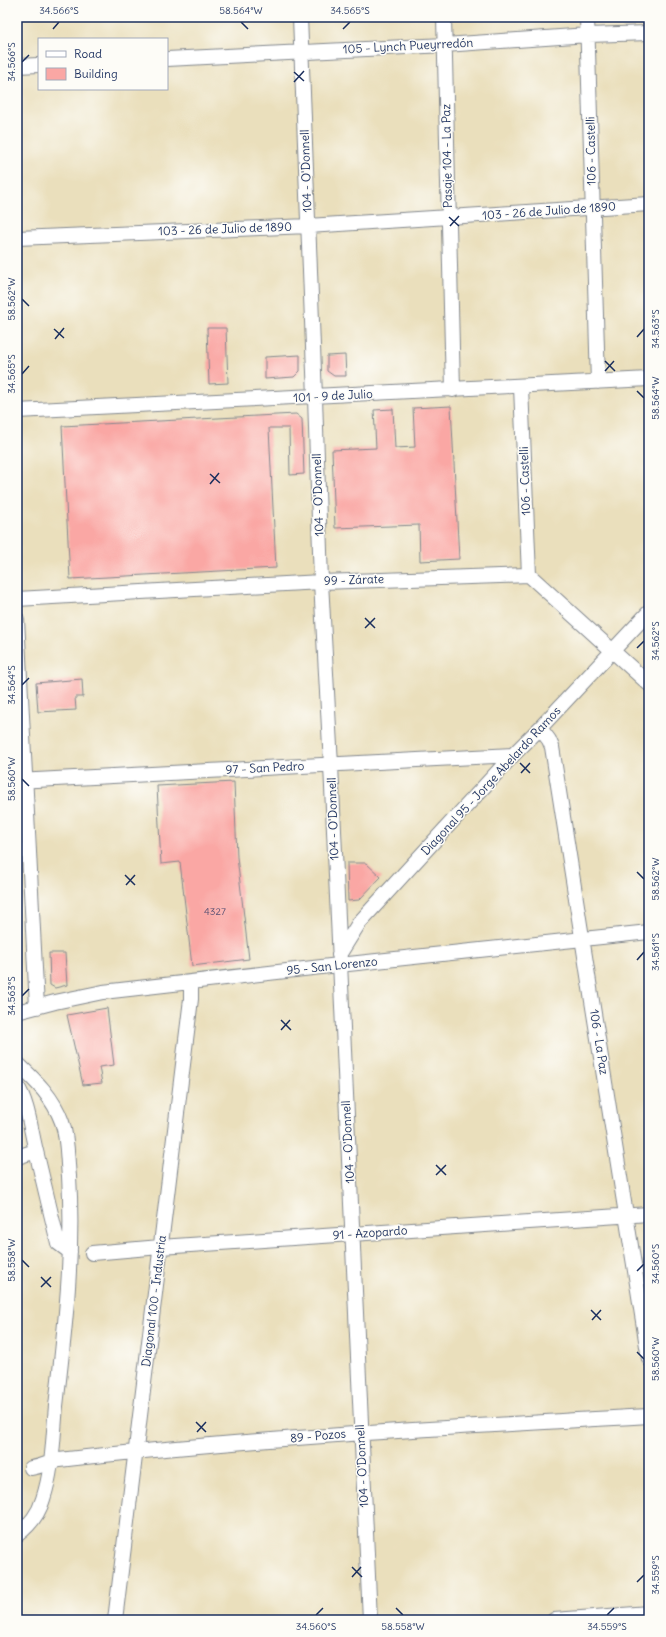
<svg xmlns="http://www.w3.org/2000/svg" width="666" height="1637" viewBox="0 0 666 1637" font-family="Delius,sans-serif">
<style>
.building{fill:#faa7a4}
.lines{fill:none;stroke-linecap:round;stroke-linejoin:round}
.minor-casing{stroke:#82878d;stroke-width:16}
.minor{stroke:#fff;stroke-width:14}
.ticks{fill:none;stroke:#1b2f5e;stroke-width:1.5}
.labels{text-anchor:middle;stroke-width:3;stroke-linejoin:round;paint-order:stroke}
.number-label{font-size:10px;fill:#534d70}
.street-label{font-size:12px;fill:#1b2f5e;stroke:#fdfcf7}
.neatline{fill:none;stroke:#1b2f5e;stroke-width:1.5}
.ticks-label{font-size:10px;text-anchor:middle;fill:#1b2f5e}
</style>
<rect width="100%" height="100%" fill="#fdfcf7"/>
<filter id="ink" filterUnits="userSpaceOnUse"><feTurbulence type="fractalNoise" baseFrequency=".025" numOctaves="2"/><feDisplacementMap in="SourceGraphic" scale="8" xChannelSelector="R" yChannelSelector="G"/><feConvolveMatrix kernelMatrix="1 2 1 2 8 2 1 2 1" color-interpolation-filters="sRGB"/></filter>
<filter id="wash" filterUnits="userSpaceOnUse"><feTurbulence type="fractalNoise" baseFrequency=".012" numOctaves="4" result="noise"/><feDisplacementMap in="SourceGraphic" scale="16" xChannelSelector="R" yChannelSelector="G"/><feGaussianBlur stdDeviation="0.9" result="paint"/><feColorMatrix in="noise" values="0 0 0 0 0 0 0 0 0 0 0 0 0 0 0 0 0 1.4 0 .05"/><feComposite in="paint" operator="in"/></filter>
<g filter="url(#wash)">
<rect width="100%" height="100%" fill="#eadfbc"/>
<g id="blocks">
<path class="building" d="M 207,328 L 226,328 L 228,383 L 209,384 Z
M 300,355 L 300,371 L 294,377 L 265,379 L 265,357 Z
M 345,355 L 346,376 L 334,376 L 327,371 L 327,356 Z
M 451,406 L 459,559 L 420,561 L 419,525 L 335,528 L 332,450 L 376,448 L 374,410 L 393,409 L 395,448 L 415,447 L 413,408 Z
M 296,414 L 302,419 L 304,474 L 290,475 L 289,428 L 269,428 L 276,568 L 70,579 L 62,426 Z
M 82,679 L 83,697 L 75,697 L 76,710 L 38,712 L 36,683 Z
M 234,782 L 237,857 L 249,959 L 192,966 L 180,862 L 161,864 L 157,786 Z
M 347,863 L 366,863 L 381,877 L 359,900 L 348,901 Z
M 49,953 L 65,953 L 67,985 L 55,988 L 50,985 Z
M 107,1008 L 114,1065 L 99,1067 L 102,1083 L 83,1085 L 67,1015 Z"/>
</g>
</g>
<g filter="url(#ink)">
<use href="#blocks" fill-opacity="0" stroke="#82878d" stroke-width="1"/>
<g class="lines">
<g class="minor-casing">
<path id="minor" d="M 300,17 L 315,397 L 321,582 L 331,765 L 370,1620
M 444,17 L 453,390
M 587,17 L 598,382
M 167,59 L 445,45 L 588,35 L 649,33
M 17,66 L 39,65
M 17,238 L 308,226 L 649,204
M 521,387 L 529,575
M 17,411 L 649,379
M 17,599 L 321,582 L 529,575 L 649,684
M 17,619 L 37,1007
M 540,728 L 549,740 L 552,747 C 585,951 615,1155 649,1359
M 17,781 L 513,755
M 339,955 L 359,923 L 513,755 L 540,728 L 649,612
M 17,1012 L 55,1002 L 103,992 L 339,965 L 649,932
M 17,1063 C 36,1081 53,1097 62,1122 C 68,1139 67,1159 69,1176 C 74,1253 65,1329 56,1406 C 53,1437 53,1469 43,1499 C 39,1513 29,1526 17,1535
M 17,1086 C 28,1102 31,1132 36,1151 L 17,1157
M 36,1151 L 58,1243 L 70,1252
M 92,1253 L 160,1247 L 649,1214
M 31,1468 C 41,1467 49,1462 59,1460 C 255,1438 452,1427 649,1416
M 115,1620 L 191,999 L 191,982
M 554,1620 L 649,1613"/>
</g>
<use href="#minor" class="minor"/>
</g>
</g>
<path class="ticks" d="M 241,22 L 248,29M 53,29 L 59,22M 343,29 L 350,22M 22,62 L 29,55M 294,72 L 304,81M 294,82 L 304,71M 449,217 L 459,226M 450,226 L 459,216M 22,299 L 29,306M 54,329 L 64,338M 637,337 L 644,329M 55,339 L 64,328M 605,361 L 615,371M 605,371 L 614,361M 22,374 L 29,366M 637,391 L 644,398M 210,474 L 220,483M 210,484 L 219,473M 365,618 L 375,628M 365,628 L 375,618M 637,648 L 644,641M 22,685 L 29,678M 520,763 L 530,773M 521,773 L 530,763M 22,779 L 29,786M 637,872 L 644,879M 125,875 L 135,885M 126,885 L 135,875M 637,960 L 644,952M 22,996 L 29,989M 281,1020 L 291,1030M 281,1030 L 290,1020M 436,1165 L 446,1175M 436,1175 L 446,1165M 22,1260 L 29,1267M 637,1271 L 644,1264M 41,1277 L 51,1287M 41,1287 L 51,1277M 591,1310 L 601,1320M 592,1320 L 601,1310M 637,1352 L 644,1359M 196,1422 L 206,1432M 197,1432 L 206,1422M 352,1567 L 362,1577M 352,1577 L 361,1567M 637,1582 L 644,1575M 396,1608 L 403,1615M 316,1615 L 323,1608M 607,1615 L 614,1608"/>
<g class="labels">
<g class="number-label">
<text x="215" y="915">4327</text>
</g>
<g class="street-label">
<text transform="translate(408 46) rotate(-3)" y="4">105 - Lynch Pueyrredón</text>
<text transform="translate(591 151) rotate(-91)" y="4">106 - Castelli</text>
<text transform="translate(447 156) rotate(-91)" y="4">Pasaje 104 - La Paz</text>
<text transform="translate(306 171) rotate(-92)" y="4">104 - O'Donnell</text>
<text transform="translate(549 211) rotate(-4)" y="4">103 - 26 de Julio de 1890</text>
<text transform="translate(225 229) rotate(-2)" y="4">103 - 26 de Julio de 1890</text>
<text transform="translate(333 396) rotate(-3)" y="4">101 - 9 de Julio</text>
<text transform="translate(525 481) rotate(-92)" y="4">106 - Castelli</text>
<text transform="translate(318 495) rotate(-92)" y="4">104 - O'Donnell</text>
<text transform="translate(354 580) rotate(-2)" y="4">99 - Zárate</text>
<text transform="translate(265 768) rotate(-3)" y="4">97 - San Pedro</text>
<text transform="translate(491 781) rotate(-47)" y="4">Diagonal 95 - Jorge Abelardo Ramos</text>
<text transform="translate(333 819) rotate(-92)" y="4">104 - O'Donnell</text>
<text transform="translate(332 966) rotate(-6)" y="4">95 - San Lorenzo</text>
<text transform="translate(599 1042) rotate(81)" y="4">106 - La Paz</text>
<text transform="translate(348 1142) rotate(-93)" y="4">104 - O'Donnell</text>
<text transform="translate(370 1233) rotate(-4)" y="4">91 - Azopardo</text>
<text transform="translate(154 1301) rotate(-83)" y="4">Diagonal 100 - Industria</text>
<text transform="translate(318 1436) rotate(-5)" y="4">89 - Pozos</text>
<text transform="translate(362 1466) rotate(-93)" y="4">104 - O'Donnell</text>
</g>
</g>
<rect width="666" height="1637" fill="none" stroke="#fdfcf7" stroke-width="44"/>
<rect x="38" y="38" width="130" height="52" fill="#fdfcf7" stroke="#a3aaba"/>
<rect x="46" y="51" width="20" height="6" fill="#ffffff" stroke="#a3aaba"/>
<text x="74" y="58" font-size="12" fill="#1b2f5e">Road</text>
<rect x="46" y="68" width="20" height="12" fill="#faa7a4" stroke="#a3aaba"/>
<text x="74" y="78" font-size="12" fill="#1b2f5e">Building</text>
<rect x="22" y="22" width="622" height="1593" class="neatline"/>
<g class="ticks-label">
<text x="59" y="14">34.566°S</text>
<text x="241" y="14">58.564°W</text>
<text x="350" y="14">34.565°S</text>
<text transform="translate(11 62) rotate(-90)" y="4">34.566°S</text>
<text transform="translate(11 299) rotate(-90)" y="4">58.562°W</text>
<text transform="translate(655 329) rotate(-90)" y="4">34.563°S</text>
<text transform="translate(11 374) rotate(-90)" y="4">34.565°S</text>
<text transform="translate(655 398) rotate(-90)" y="4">58.564°W</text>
<text transform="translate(655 641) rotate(-90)" y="4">34.562°S</text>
<text transform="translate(11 685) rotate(-90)" y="4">34.564°S</text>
<text transform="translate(11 779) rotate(-90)" y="4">58.560°W</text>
<text transform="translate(655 879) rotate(-90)" y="4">58.562°W</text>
<text transform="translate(655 952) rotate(-90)" y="4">34.561°S</text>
<text transform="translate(11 996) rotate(-90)" y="4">34.563°S</text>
<text transform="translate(11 1260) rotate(-90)" y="4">58.558°W</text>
<text transform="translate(655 1264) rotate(-90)" y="4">34.560°S</text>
<text transform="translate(655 1359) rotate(-90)" y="4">58.560°W</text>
<text transform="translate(655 1575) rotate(-90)" y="4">34.559°S</text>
<text x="316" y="1630">34.560°S</text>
<text x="403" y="1630">58.558°W</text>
<text x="607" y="1630">34.559°S</text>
</g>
</svg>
